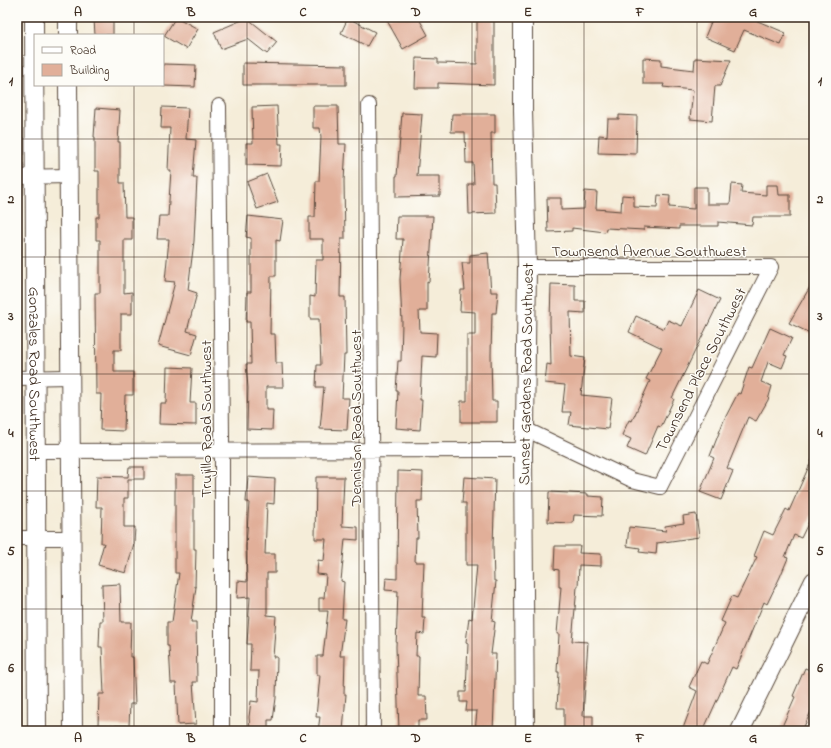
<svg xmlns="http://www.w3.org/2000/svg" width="831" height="748" viewBox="0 0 831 748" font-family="'Indie Flower',sans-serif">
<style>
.building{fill:#e1af99}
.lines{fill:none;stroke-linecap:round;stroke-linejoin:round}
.minor-casing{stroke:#57473a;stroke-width:16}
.tertiary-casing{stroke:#57473a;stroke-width:20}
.minor{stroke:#fff;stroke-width:14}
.tertiary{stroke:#fff;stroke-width:18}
.grid{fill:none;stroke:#3b2a1e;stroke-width:1;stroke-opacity:0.55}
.labels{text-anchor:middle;stroke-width:3;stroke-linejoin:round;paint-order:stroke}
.street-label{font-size:16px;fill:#3b2a1e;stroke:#fdfcf7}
.neatline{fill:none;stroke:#3b2a1e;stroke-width:1.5}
.grid-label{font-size:13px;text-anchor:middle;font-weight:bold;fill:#3b2a1e}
</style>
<rect width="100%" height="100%" fill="#fdfcf7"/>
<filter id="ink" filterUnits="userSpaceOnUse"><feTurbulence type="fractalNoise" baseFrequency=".025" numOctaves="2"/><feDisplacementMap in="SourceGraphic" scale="8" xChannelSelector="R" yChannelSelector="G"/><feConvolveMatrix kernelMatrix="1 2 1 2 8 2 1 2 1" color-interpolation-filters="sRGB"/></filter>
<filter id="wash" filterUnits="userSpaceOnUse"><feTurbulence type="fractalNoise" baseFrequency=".012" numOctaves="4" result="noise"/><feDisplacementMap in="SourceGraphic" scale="16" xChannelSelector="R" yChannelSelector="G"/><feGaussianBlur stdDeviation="0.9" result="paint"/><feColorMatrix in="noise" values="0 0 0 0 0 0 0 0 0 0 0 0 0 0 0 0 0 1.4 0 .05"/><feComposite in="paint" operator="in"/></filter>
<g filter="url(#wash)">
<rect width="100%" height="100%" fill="#f5edd9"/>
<g id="blocks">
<path class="building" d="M 176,17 L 198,29 L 186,49 L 164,36 Z
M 385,17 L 418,17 L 428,35 L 403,49 Z
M 477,17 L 494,17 L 494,85 L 438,83 L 438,88 L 415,88 L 416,58 L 438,59 L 438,63 L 477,64 Z
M 713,17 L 748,17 L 786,33 L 781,45 L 744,30 L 735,50 L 705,37 Z
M 113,18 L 113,35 L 95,35 L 94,19 Z
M 247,18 L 277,42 L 267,54 L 248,39 L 221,49 L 214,32 Z
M 348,18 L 375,32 L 367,46 L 341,33 Z
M 643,58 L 661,59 L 661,66 L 694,70 L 695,58 L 731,60 L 720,86 L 715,86 L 712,121 L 690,119 L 693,90 L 663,87 L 664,84 L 643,84 Z
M 243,63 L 346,65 L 346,85 L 243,85 Z
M 163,64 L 196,65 L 195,87 L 163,86 Z
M 277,106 L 279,144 L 282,144 L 281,166 L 246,165 L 246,143 L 253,143 L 252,107 Z
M 313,106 L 338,106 L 339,144 L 346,144 L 344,181 L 345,239 L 341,239 L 340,297 L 345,297 L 346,355 L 344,355 L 342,398 L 349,398 L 347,430 L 320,429 L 324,387 L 316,387 L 317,365 L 321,365 L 319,319 L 310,319 L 310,296 L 315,297 L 316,260 L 323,260 L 323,239 L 309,239 L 309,217 L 315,217 L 316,181 L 319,181 L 321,137 L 320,128 L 313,128 Z
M 162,107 L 188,108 L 186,139 L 196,140 L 193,178 L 197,178 L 194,241 L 188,290 L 197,293 L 187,331 L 197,334 L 191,355 L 158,346 L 175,282 L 165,281 L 169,239 L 157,239 L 159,216 L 168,216 L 171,170 L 168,170 L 170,128 L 161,128 Z
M 96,108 L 120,110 L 118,142 L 120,142 L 120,183 L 124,183 L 125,217 L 132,217 L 132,240 L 124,240 L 124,293 L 132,292 L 132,314 L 121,314 L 121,350 L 114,350 L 114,372 L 133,372 L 133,395 L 125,395 L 124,431 L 100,430 L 101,394 L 96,394 L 95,293 L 100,293 L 100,240 L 96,240 L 96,217 L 99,217 L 99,171 L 95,171 L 95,137 L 94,137 Z
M 402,113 L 422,114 L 417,176 L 440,176 L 440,196 L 396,197 L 396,176 L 397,176 Z
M 452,114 L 495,114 L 495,133 L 491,133 L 492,183 L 495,183 L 496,213 L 469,214 L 468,184 L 474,184 L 473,163 L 466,163 L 465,132 L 451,132 Z
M 619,115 L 637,116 L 636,154 L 598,153 L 599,135 L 607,136 L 608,119 L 619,119 Z
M 267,174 L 278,202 L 257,209 L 247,182 Z
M 732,184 L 742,185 L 741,193 L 766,195 L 766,185 L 778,185 L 779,195 L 790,195 L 790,217 L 753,217 L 752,225 L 718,222 L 718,226 L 679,226 L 679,229 L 644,227 L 644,230 L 606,228 L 605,232 L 572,228 L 572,231 L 548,232 L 547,198 L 561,198 L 561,210 L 584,209 L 585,191 L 597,192 L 596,209 L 621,211 L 622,195 L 634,196 L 634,207 L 657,208 L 658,195 L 670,196 L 669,207 L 694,209 L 694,187 L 707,187 L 707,204 L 730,204 Z
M 248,216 L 283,220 L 280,241 L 276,240 L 276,276 L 271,276 L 270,334 L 275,334 L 276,363 L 282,363 L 283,387 L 266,387 L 266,410 L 273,410 L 272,430 L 247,429 L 248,388 L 246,364 L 251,364 L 250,322 L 246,322 L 247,292 L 251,292 L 251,238 L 246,237 Z
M 397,216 L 433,216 L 429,282 L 427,281 L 427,311 L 419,311 L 420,332 L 437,333 L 436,357 L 422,356 L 420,400 L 422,400 L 420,430 L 396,428 L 398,391 L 396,391 L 398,361 L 401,361 L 402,322 L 400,279 L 403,239 L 396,239 Z
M 488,253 L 491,292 L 498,292 L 496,313 L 492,313 L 491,355 L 492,401 L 497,401 L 497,422 L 461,422 L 461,401 L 467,401 L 467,335 L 475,335 L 475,312 L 460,311 L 461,290 L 465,290 L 462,263 L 470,263 L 470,255 Z
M 814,280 L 814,335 L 789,323 Z
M 551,284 L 575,285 L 575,301 L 585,301 L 585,313 L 570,312 L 571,356 L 585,358 L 581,395 L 612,398 L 608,429 L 569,425 L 571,412 L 562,412 L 565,385 L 545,383 L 547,364 L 551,365 L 550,321 Z
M 699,290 L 720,300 L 672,398 L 674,399 L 661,427 L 658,426 L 645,456 L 627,448 L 631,439 L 622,435 L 629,420 L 632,421 L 650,381 L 646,379 L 662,348 L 629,332 L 636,316 L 664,329 L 668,320 L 682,326 Z
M 770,328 L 792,338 L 784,355 L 787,356 L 782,368 L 768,362 L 761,382 L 772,386 L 768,400 L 756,421 L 748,417 L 727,468 L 733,471 L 721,500 L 700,492 L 714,458 L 710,456 L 724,420 L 738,393 L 740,394 L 749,367 L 752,368 Z
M 167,367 L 192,368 L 190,403 L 196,403 L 196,425 L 159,424 L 160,403 L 166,403 Z
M 814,455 L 814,511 L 801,538 L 794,535 L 785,557 L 788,558 L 780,577 L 767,604 L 764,602 L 736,669 L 732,667 L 703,731 L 682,731 L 697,691 L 689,687 L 701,661 L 707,664 L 725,623 L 721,621 L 732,596 L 737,598 L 757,557 L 754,556 L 764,531 L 773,535 L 786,509 L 789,511 Z
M 129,467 L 144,467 L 144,479 L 128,479 L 128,498 L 124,498 L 124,527 L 135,527 L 134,543 L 126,573 L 98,565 L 104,543 L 101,543 L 102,507 L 96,507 L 97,476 L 128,477 Z
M 398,471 L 423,472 L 422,501 L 417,501 L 418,538 L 416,538 L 415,562 L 424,562 L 422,618 L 425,618 L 424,634 L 417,633 L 416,656 L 419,656 L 418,696 L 426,696 L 427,720 L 418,720 L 418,731 L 399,731 L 396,647 L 398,591 L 385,590 L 386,578 L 397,579 Z
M 175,475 L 194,475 L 194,549 L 196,549 L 195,587 L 196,587 L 191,622 L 196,622 L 197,682 L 193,682 L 196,724 L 178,725 L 176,683 L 171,683 L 169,646 L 167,646 L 167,622 L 172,622 L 179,573 L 175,573 Z
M 248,477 L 275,479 L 274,504 L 267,503 L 265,554 L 275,554 L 275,573 L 267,573 L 267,615 L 276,616 L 273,657 L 277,657 L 276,698 L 273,720 L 268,720 L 268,731 L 250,731 L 249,717 L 251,701 L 258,702 L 259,671 L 250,671 L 251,644 L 247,644 L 250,597 L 237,598 L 238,581 L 247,582 L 246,547 L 249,502 L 246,502 Z
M 316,477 L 344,477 L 342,526 L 358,527 L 358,540 L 345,539 L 341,581 L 344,582 L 342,619 L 345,619 L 340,656 L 345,656 L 344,694 L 346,694 L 343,731 L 318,731 L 320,717 L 316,717 L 320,675 L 317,675 L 317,656 L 323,656 L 328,611 L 319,611 L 319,598 L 324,598 L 326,575 L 317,574 L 318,560 L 324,561 L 326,539 L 315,539 Z
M 464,477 L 495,479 L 493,546 L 494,581 L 496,581 L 492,621 L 495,622 L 491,654 L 496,654 L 493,731 L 475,731 L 477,711 L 466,711 L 467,702 L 460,702 L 460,692 L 466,692 L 468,643 L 466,642 L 469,618 L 472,619 L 477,565 L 466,565 L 466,503 L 462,503 Z
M 549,492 L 588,494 L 588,496 L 603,497 L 602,516 L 574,515 L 573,523 L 548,522 Z
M 696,514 L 699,537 L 657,543 L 656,554 L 639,552 L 640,548 L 627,546 L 629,527 L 666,531 L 665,526 L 684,523 L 683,516 Z
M 555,546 L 580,546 L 579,553 L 601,554 L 601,566 L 579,565 L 578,587 L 577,587 L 572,641 L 588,642 L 583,716 L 593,716 L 593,731 L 564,731 L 564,708 L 557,708 L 559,672 L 557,672 L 559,634 L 557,634 L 561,587 L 559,587 L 559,570 L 554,569 Z
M 120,584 L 121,622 L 131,622 L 130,657 L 133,657 L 135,704 L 130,704 L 129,726 L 98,725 L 99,694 L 104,694 L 102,647 L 99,647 L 100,621 L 103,621 L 102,585 Z
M 805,668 L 814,672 L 814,705 L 802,731 L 780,731 L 795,697 L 793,696 Z"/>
</g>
</g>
<g filter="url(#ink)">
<use href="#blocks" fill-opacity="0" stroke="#57473a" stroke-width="1"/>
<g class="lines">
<g class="minor-casing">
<path id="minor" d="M 369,105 L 373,731
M 219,106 L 222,436 L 222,731
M 17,177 L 68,176
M 17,378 L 69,377
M 525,429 L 632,480 L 660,487 L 771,267 L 527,267
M 36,451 L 523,450
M 17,538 L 71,538"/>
</g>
<g class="tertiary-casing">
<g id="tertiary">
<path id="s1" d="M 34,17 L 37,731"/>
<path d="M 68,17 L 68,35"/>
<path d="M 523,17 L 523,110 L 527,267 L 525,429 L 523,450 L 525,731"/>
<path d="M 68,85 L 73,731"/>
<path d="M 740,731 L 814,581"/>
</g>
</g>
<use href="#minor" class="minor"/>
<use href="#tertiary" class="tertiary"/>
</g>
</g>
<path class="grid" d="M 134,17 L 134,35M 247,17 L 247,731M 359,17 L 359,731M 472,17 L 472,731M 584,17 L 584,731M 697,17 L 697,731M 134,85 L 134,731M 17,139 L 814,139M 17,257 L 814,257M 17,374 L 814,374M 17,491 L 814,491M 17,609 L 814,609"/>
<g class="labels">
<g class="street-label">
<text x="649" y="256">Townsend Avenue Southwest</text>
<text transform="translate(700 369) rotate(-63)" y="6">Townsend Place Southwest</text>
<text dy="6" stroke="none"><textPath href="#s1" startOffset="357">Gonzales Road Southwest</textPath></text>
<text transform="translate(525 374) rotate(-89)" y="6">Sunset Gardens Road Southwest</text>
<text transform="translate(355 418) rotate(-90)" y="6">Dennison Road Southwest</text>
<text transform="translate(205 419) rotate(-90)" y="6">Trujillo Road Southwest</text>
</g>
</g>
<rect width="831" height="748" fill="none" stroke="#fdfcf7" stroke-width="44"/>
<rect x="34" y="34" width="130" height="52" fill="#fdfcf7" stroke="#afa8a0"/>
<rect x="42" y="47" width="20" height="6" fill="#ffffff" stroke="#afa8a0"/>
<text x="70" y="54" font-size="12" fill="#3b2a1e">Road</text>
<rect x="42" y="64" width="20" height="12" fill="#e1af99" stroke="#afa8a0"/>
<text x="70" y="74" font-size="12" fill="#3b2a1e">Building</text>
<rect x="22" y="22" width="787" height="704" class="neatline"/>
<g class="grid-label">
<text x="78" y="16">A</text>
<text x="191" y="16">B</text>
<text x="303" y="16">C</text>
<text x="416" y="16">D</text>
<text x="528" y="16">E</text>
<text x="640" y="16">F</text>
<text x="753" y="16">G</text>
<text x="11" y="85">1</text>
<text x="820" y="85">1</text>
<text x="11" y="203">2</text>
<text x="820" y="203">2</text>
<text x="11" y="320">3</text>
<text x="820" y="320">3</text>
<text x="11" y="437">4</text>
<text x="820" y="437">4</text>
<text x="11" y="555">5</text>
<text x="820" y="555">5</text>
<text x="11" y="672">6</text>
<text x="820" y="672">6</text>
<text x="78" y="742">A</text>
<text x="191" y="742">B</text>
<text x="303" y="742">C</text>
<text x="416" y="742">D</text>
<text x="528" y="742">E</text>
<text x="640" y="742">F</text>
<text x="753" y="742">G</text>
</g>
</svg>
